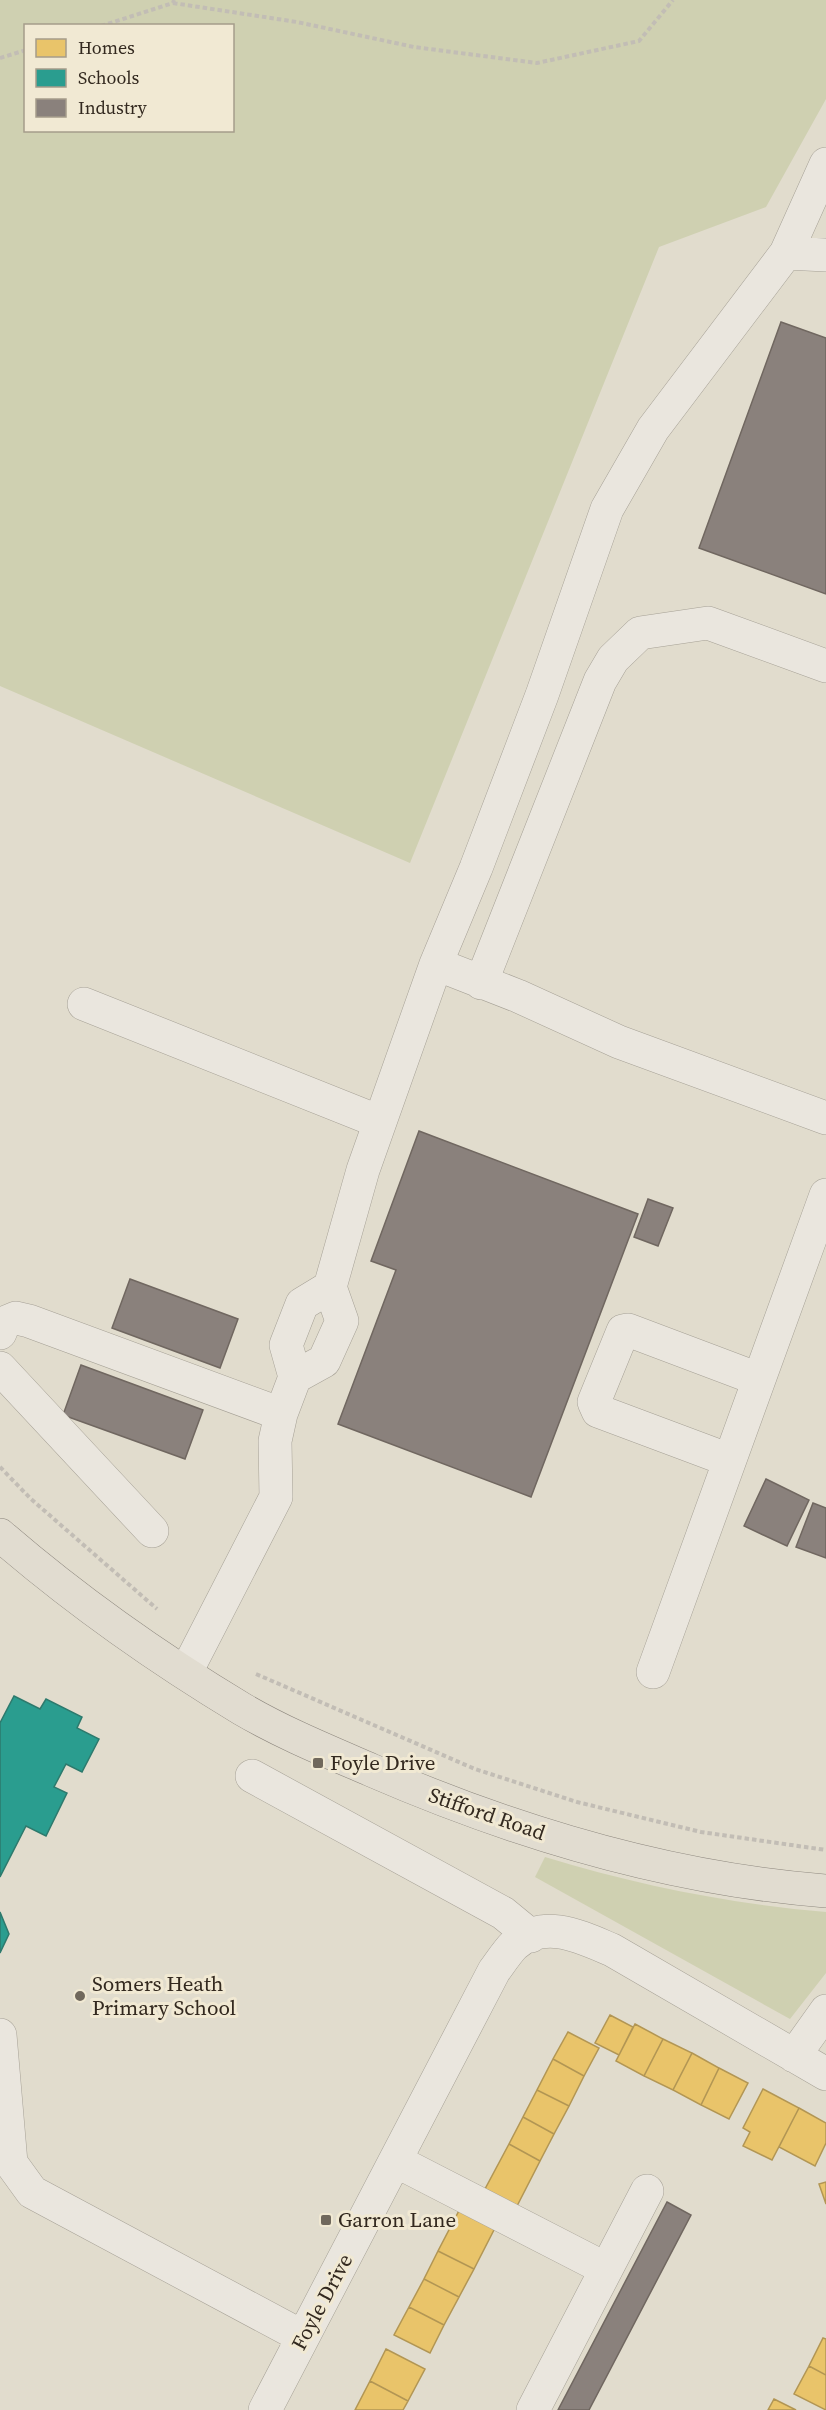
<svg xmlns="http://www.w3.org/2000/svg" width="826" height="2410" viewBox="0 0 826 2410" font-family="'Source Serif 4',serif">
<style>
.green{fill:#cfd0b1;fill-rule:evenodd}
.homes{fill:#e9c46a;stroke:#b29654;stroke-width:1.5}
.schools{fill:#2a9d8f;stroke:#2d7a6d;stroke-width:1.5}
.industry{fill:#8a817c;stroke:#706760;stroke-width:1.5}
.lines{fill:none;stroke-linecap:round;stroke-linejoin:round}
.minor-casing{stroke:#a6a196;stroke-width:34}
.major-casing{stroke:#8c867d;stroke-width:34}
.path{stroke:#c2bdb5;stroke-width:4;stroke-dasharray:4.5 3;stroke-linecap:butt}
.minor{stroke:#eae6de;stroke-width:33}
.major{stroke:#e1dcd0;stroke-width:33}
.poi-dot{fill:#70685c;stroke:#f1e9d3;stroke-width:2}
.labels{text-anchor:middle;stroke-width:6;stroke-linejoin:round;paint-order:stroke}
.poi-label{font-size:21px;fill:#33291f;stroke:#f1e9d3;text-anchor:start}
.street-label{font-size:21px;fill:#33291f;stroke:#f1e9d3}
</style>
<rect width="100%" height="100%" fill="#e1dccd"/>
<path class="green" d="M 0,0 L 826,0 L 826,99 L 766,207 L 659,247 L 410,863 L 0,686 ZM 26,26 L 232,26 L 232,130 L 26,130 Z
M 545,1857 C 637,1885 730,1904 826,1912 L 826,1973 L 790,2019 L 535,1877 Z"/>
<path class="homes" d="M 610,2015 L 633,2027 L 619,2055 L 595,2043 Z
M 635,2024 L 663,2039 L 644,2076 L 616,2061 Z
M 568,2032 L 599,2048 L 584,2076 L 553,2059 Z
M 663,2039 L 692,2053 L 673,2090 L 644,2076 Z
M 692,2053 L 719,2068 L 701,2105 L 673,2090 Z
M 553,2059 L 584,2076 L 569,2106 L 537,2090 Z
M 719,2068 L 748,2083 L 729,2119 L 701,2105 Z
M 763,2089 L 799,2108 L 772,2160 L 743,2146 L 750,2132 L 743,2128 Z
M 537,2090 L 569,2106 L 554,2134 L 523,2117 Z
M 799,2108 L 826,2123 L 826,2143 L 815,2166 L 779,2147 Z
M 523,2117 L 554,2134 L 540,2161 L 509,2144 Z
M 509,2144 L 540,2161 L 517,2206 L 485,2189 Z
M 826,2182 L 826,2204 L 819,2184 Z
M 463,2203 L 498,2222 L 474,2269 L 438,2251 Z
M 438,2251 L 474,2269 L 459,2297 L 424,2279 Z
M 424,2279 L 459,2297 L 444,2325 L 409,2307 Z
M 409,2307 L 444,2325 L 430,2353 L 394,2335 Z
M 823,2338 L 826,2339 L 826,2375 L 809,2366 Z
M 386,2349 L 425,2369 L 408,2401 L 370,2381 Z
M 809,2366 L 826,2375 L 826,2410 L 794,2394 Z
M 370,2381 L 408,2401 L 403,2410 L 355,2410 Z
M 774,2399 L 796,2410 L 768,2410 Z"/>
<path class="schools" d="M 14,1696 L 40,1709 L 46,1699 L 82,1717 L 77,1728 L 99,1739 L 82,1772 L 66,1764 L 54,1787 L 67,1793 L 46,1836 L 26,1826 L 0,1877 L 0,1723 Z
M 0,1912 L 9,1934 L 0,1953 Z"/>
<path class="industry" d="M 781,322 L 826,338 L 826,594 L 699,548 Z
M 419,1131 L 638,1214 L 531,1497 L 338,1424 L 396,1270 L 371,1261 Z
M 648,1199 L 673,1208 L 658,1246 L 634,1237 Z
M 130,1279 L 238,1319 L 220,1368 L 112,1328 Z
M 81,1365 L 203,1410 L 185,1459 L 63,1415 Z
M 766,1479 L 809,1500 L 787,1546 L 744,1526 Z
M 813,1503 L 826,1508 L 826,1558 L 796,1547 Z
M 667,2202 L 691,2215 L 589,2410 L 558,2410 Z"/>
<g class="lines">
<g class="minor-casing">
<path id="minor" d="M 786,253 L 826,255
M 436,964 L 518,996 L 619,1042 L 826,1118
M 481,983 L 600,681 L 613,659 L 640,633 L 708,623 L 826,666
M 84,1004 L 380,1122
M 330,1287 L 363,1170 L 436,964 L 476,868 L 542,695 L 607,509 L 653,429 L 786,253 L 826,164
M 0,1333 L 4,1323 L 16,1318 L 29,1321 L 281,1414
M 0,1368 L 152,1531
M 729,1460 L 598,1411 L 594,1402 L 623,1331 L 628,1330 L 758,1379
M 186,1672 L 276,1497 L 275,1441 L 281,1414 L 295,1377 L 286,1345 L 302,1304 L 330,1287 L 342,1321 L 324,1361 L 295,1377
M 653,1672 L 826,1195
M 252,1776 L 503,1913 L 531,1936
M 0,2035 L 11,2163 L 32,2192 L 303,2337
M 794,2056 L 826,2011
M 396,2161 L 606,2269
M 265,2410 L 494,1971 C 500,1963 507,1952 514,1945 C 544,1918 581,1937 612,1950 L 826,2074
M 533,2410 L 647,2191"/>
</g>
<g class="major-casing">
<path id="major" d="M 0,1535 C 73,1598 159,1659 242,1709 C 283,1733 327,1751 371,1770 C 514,1832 669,1879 826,1891"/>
</g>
<path class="path" d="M 173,3 L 297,22 L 414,47 L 537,63 L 639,41 L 673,0
M 101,26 L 173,3 L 174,0
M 0,58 L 26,50
M 0,1467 L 31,1499 L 157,1609
M 256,1674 L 475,1769 L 577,1802 L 701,1832 L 826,1850"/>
<use href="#minor" class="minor"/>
<use href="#major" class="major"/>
</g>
<g class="poi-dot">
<rect x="312" y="1757" width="12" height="12" rx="3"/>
<circle cx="80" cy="1996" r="6"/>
<rect x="320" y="2214" width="12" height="12" rx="3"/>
</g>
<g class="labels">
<g class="poi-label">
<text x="330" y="1770">Foyle Drive</text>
<text x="92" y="1991">Somers Heath<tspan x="92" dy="24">Primary School</tspan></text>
<text x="338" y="2227">Garron Lane</text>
</g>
<g class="street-label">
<text transform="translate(487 1814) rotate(19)" y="7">Stifford Road</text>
<text transform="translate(322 2302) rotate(-62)" y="7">Foyle Drive</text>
</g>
</g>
<rect x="24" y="24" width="210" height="108" fill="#f1e9d3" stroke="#a59c8b" stroke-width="1.5"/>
<rect x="36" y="39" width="30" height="18" fill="#e9c46a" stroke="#a59c8b" stroke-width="1.5"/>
<text x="78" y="54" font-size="18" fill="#33291f">Homes</text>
<rect x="36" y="69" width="30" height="18" fill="#2a9d8f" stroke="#a59c8b" stroke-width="1.5"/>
<text x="78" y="84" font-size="18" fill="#33291f">Schools</text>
<rect x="36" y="99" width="30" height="18" fill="#8a817c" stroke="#a59c8b" stroke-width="1.5"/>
<text x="78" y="114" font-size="18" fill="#33291f">Industry</text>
</svg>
